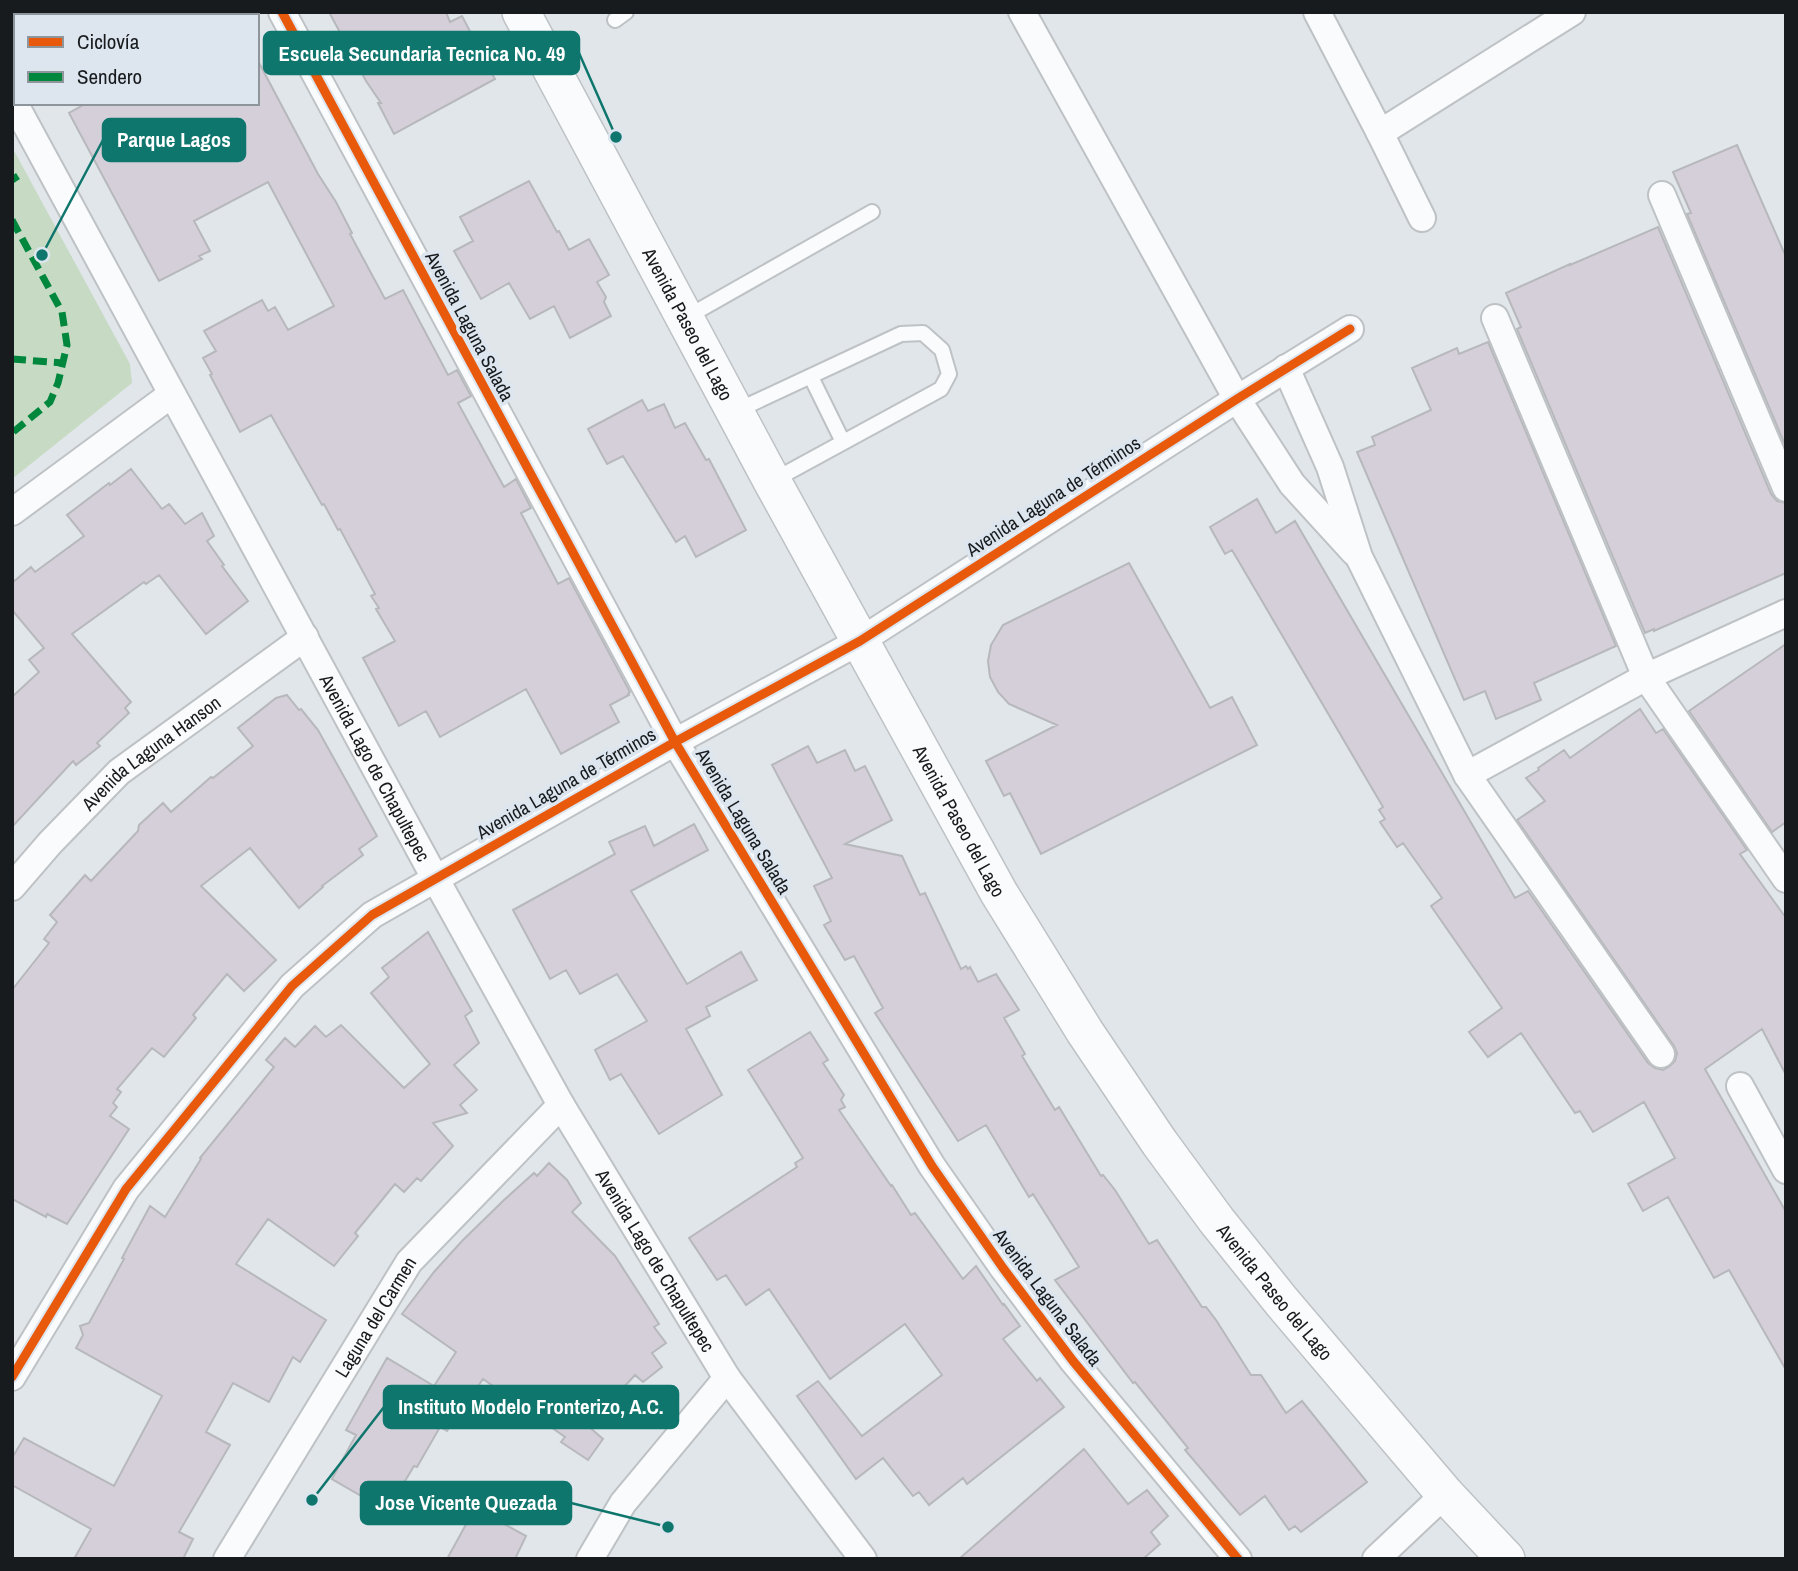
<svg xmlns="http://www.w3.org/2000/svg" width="1798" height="1571" viewBox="0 0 1798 1571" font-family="'Archivo Narrow',sans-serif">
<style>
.green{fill:#c7dac3}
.building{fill:#d5cfd9;stroke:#b7b8bc;stroke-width:2}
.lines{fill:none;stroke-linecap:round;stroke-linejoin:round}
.service-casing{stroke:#bec2c5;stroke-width:18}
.minor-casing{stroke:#bec2c5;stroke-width:30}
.secondary-casing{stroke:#bec2c5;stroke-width:40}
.service{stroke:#fafbfc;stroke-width:14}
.minor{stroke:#fafbfc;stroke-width:26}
.secondary{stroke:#fafbfc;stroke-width:37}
.quiet{stroke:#00873e;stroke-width:7;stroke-dasharray:14 7;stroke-linecap:butt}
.cycleway-casing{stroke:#dde6ef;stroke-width:13}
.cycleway{stroke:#e8590c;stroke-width:9}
.labels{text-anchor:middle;stroke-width:7;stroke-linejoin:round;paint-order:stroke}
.street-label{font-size:19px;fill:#181b1e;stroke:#dde6ef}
.leader{fill:none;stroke:#0f766e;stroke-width:2.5}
.callout-dot{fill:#0f766e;stroke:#dde6ef;stroke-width:2.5}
.callout{fill:#0f766e;stroke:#0f766e;stroke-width:2.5}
.callout-label{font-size:21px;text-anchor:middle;font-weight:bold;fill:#fff}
</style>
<rect width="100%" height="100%" fill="#e1e6eb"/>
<path class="green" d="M 12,147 L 130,364 L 132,383 L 12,479 Z"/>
<path class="building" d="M 329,12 L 446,12 L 450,22 L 462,16 L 495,79 L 394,134 L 378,103 L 381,103 L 366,81 Z
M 257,59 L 318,174 L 336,202 L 352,233 L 350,234 L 385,299 L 403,290 L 448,375 L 457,370 L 471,396 L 458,403 L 504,487 L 516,479 L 531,508 L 521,513 L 558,584 L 569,578 L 630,692 L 628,694 L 629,695 L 610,705 L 619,722 L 561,754 L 526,689 L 440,737 L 426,711 L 399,726 L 363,658 L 395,641 L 376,609 L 379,608 L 371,596 L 375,594 L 340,529 L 338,530 L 324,504 L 322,505 L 271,415 L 240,432 L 210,375 L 212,374 L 203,358 L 216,351 L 204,331 L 262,300 L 268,311 L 275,307 L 288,330 L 334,306 L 268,182 L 194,221 L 210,251 L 199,256 L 202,259 L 159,281 L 69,113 L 87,103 L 257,103 Z
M 1737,145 L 1786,257 L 1786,447 L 1687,214 L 1691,213 L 1673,172 Z
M 529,181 L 557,232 L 559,231 L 569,250 L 589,239 L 609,275 L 597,282 L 606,297 L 604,302 L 611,316 L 570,338 L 554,306 L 530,319 L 509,283 L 481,299 L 454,251 L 473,241 L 460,217 Z
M 1658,227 L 1771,494 L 1777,501 L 1786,503 L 1786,573 L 1654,631 L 1654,629 L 1645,633 L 1517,329 L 1521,327 L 1506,293 L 1570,264 L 1570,265 Z
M 1488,342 L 1616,646 L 1534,683 L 1541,700 L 1496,719 L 1485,691 L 1464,700 L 1357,452 L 1375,445 L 1372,437 L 1431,410 L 1412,368 L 1457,348 L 1459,354 Z
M 642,400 L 648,411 L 664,404 L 675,428 L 685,423 L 706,460 L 709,459 L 746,530 L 696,557 L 685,536 L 676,542 L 623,456 L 607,464 L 588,429 Z
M 131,469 L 162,509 L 169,504 L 185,524 L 202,513 L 214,536 L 207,541 L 224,565 L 222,566 L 248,601 L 206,634 L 159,575 L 146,584 L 144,582 L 72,634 L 131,702 L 125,708 L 129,713 L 97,743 L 100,746 L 76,765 L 73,761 L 12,827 L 12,697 L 39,672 L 29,660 L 44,648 L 12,610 L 12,583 L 31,567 L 35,572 L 84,536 L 67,515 L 109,483 L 110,485 Z
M 1257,499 L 1276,533 L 1295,521 L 1515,898 L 1528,891 L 1648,1063 L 1655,1068 L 1663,1070 L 1670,1066 L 1675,1061 L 1677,1053 L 1674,1046 L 1517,820 L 1545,801 L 1526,778 L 1539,770 L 1538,768 L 1564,750 L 1570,758 L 1640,709 L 1656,733 L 1663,729 L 1747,850 L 1740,854 L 1786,918 L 1786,1075 L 1762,1029 L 1705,1069 L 1786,1212 L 1786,1370 L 1729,1270 L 1714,1278 L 1668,1197 L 1643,1211 L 1628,1184 L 1675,1158 L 1644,1102 L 1593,1132 L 1580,1111 L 1575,1113 L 1521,1033 L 1488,1057 L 1469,1032 L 1502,1008 L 1431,906 L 1442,898 L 1403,843 L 1397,847 L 1380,822 L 1385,819 L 1379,810 L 1383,807 L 1232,550 L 1225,554 L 1210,527 Z
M 1129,563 L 1210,708 L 1232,697 L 1257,745 L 1041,854 L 1010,793 L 1004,796 L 986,761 L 1057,725 L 1009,704 L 998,692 L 990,677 L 988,661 L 991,645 L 1003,625 Z
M 1786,644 L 1786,822 L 1772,832 L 1689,711 Z
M 287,695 L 299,710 L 301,709 L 318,730 L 377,836 L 359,849 L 363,855 L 322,886 L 323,887 L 299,908 L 250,848 L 201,886 L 276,960 L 244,991 L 227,974 L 193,1015 L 196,1018 L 164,1057 L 152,1048 L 117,1089 L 121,1092 L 113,1103 L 117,1107 L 110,1116 L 129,1129 L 67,1224 L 47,1214 L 46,1217 L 12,1199 L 12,990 L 49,943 L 44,939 L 57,922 L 50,915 L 85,875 L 91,881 L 138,831 L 139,825 L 163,803 L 171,812 L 211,777 L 213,778 L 253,746 L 238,728 L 276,698 Z
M 808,746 L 817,763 L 845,750 L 855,771 L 865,766 L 892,820 L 845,844 L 902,856 L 920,895 L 925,893 L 961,969 L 966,966 L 968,969 L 970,967 L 978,982 L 996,974 L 1019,1010 L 1004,1018 L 1025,1054 L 1022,1056 L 1055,1110 L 1059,1107 L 1101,1176 L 1103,1175 L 1115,1190 L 1149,1244 L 1157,1240 L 1202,1307 L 1206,1307 L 1216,1320 L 1251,1375 L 1261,1375 L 1286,1413 L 1302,1401 L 1367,1482 L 1301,1532 L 1295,1526 L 1289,1530 L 1265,1496 L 1240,1515 L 1185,1450 L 1188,1448 L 1135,1382 L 1133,1383 L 1055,1280 L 1079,1267 L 1033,1194 L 1029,1197 L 986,1125 L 958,1141 L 875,1013 L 883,1008 L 854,956 L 845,960 L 824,925 L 831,921 L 814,886 L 832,878 L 772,765 Z
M 694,824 L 708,850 L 631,891 L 687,984 L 741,952 L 757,980 L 706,1007 L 710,1016 L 686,1029 L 722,1095 L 659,1134 L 621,1074 L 610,1080 L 595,1050 L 647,1021 L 617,974 L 580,994 L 566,970 L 550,979 L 513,910 L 615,854 L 609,842 L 645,826 L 654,846 Z
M 428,932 L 472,1011 L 465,1016 L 479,1043 L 454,1065 L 477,1090 L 460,1105 L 467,1113 L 433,1123 L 453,1146 L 421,1181 L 417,1178 L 404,1192 L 395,1184 L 355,1233 L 358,1236 L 334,1266 L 268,1219 L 236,1264 L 326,1320 L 300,1362 L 293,1357 L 269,1402 L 233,1383 L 206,1432 L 230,1445 L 179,1532 L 193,1539 L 183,1559 L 74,1559 L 91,1529 L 12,1485 L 12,1458 L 24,1438 L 114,1486 L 162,1396 L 76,1348 L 83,1335 L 80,1326 L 89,1323 L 124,1259 L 122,1258 L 150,1206 L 165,1217 L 201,1159 L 200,1158 L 274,1067 L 266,1060 L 285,1038 L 295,1047 L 315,1026 L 326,1037 L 341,1025 L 404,1088 L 430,1064 L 371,993 L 389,977 L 382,968 Z
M 810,1032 L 828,1060 L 823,1063 L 844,1095 L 841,1100 L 845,1107 L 839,1110 L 891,1186 L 892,1185 L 911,1215 L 915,1213 L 963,1279 L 976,1266 L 1003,1305 L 1004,1304 L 1020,1326 L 1003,1339 L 1037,1381 L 1040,1378 L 1064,1407 L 967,1484 L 963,1478 L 929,1505 L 919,1492 L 913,1496 L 883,1458 L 856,1479 L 797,1396 L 818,1381 L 862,1436 L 942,1375 L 905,1324 L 830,1379 L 769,1289 L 746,1305 L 726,1275 L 717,1280 L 689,1238 L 797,1167 L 795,1163 L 803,1158 L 748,1070 Z
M 549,1163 L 567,1180 L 581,1203 L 572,1212 L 615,1256 L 659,1324 L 654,1327 L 666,1343 L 652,1353 L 662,1367 L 643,1382 L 635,1375 L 588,1426 L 603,1439 L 588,1460 L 561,1442 L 565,1437 L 483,1379 L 447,1431 L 440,1427 L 417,1467 L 414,1466 L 387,1511 L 332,1479 L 356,1435 L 346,1430 L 387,1358 L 434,1386 L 456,1352 L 402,1314 L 434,1272 L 462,1241 L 504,1200 L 534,1173 L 537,1176 Z
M 1084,1449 L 1128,1504 L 1147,1490 L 1168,1516 L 1151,1532 L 1160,1544 L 1143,1559 L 959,1559 Z
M 475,1508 L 526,1536 L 515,1559 L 447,1559 Z"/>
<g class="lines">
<g class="service-casing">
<path id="service" d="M 615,20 L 626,12
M 687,317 L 872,212
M 811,377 L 843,442
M 736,411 L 901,334 L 923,333 L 942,350 L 949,374 L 941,389 L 774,480"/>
</g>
<g class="minor-casing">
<g id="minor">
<path d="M 282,12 L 675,742 L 932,1166 L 1003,1268 L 1073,1361 L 1238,1559"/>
<path d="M 1022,12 L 1237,399 L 1292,484 L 1354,552"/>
<path d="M 1317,12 L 1380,133 L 1422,218"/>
<path id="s1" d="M 12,99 L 435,878 L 561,1105 L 727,1378 L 863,1559"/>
<path d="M 1380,133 L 1572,12"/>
<path d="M 1662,195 L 1786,488"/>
<path d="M 1495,318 L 1646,677 L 1786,879"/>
<path d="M 1286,368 L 1330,467 L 1359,557 L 1467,775 L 1661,1054"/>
<path d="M 12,512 L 172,394"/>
<path d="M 1467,775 L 1646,677 L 1786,613"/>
<path id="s2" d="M 12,887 L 50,843 L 119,772 L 305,637"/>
<path d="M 1740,1086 L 1786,1170"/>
<path d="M 12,1377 L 126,1189 L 292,986 L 372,915 L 675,742 L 860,641 L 1237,399 L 1350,329"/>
<path id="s3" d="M 227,1559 L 409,1262 L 561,1105"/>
<path d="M 590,1559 L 623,1503 L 727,1378"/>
<path d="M 1376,1559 L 1445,1494"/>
</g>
</g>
<g class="secondary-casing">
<g id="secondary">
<path id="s4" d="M 521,12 L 772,481 L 999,893 L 1085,1032 L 1159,1142 L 1217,1221 L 1282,1302 L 1445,1494 L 1506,1559"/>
</g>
</g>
<use href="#service" class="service"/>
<use href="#minor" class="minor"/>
<use href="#secondary" class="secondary"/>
<path class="quiet" d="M 12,180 L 18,176
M 12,220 L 62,312 L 67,345 L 58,383 L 50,402 L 12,433
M 12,359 L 63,363"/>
<g class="cycleway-casing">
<path id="cycleway" d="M 282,12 L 675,742 L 932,1166 L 1003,1268 L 1073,1361 L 1238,1559
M 12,1377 L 126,1189 L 292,986 L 372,915 L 675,742 L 860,641 L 1237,399 L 1350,329"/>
</g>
<use href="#cycleway" class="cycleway"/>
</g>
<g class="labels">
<g class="street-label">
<text dy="7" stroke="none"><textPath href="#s4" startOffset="354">Avenida Paseo del Lago</textPath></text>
<text transform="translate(470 326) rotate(62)" y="7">Avenida Laguna Salada</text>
<text transform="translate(1053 496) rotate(-33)" y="7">Avenida Laguna de Términos</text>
<text dy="7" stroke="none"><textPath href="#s2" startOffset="194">Avenida Laguna Hanson</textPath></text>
<text dy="7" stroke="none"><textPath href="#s1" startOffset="761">Avenida Lago de Chapultepec</textPath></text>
<text transform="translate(566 783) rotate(-30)" y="7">Avenida Laguna de Términos</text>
<text transform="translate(744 821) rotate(59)" y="7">Avenida Laguna Salada</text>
<text dy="7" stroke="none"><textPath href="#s4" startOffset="920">Avenida Paseo del Lago</textPath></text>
<text dy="7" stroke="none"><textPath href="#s1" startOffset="1328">Avenida Lago de Chapultepec</textPath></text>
<text dy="7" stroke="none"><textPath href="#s4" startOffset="1488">Avenida Paseo del Lago</textPath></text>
<text transform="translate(1048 1297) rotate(53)" y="7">Avenida Laguna Salada</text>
<text dy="7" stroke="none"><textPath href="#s3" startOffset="284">Laguna del Carmen</textPath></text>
</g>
</g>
<path class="leader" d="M616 137L579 53M42 255L103 140M312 1500L384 1407M668 1527L571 1503"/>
<g class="callout-dot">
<circle cx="616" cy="137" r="7"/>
<circle cx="42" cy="255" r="7"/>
<circle cx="312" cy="1500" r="7"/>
<circle cx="668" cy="1527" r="7"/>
</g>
<g class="callout">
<rect x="264" y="32" width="315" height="42" rx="7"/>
<rect x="103" y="119" width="142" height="42" rx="7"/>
<rect x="384" y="1386" width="294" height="42" rx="7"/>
<rect x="361" y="1482" width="210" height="42" rx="7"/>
</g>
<g class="callout-label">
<text x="422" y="61">Escuela Secundaria Tecnica No. 49</text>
<text x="174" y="147">Parque Lagos</text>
<text x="531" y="1414">Instituto Modelo Fronterizo, A.C.</text>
<text x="466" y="1510">Jose Vicente Quezada</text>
</g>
<rect width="1798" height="1571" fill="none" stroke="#181b1e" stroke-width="28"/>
<rect x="14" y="14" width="245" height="91" fill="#dde6ef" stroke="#8e959b" stroke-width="2"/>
<rect x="28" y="37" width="35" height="10" fill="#e8590c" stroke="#8e959b" stroke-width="2"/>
<text x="77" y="49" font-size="21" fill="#181b1e">Ciclovía</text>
<rect x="28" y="72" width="35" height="10" fill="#00873e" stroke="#8e959b" stroke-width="2"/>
<text x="77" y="84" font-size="21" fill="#181b1e">Sendero</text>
</svg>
